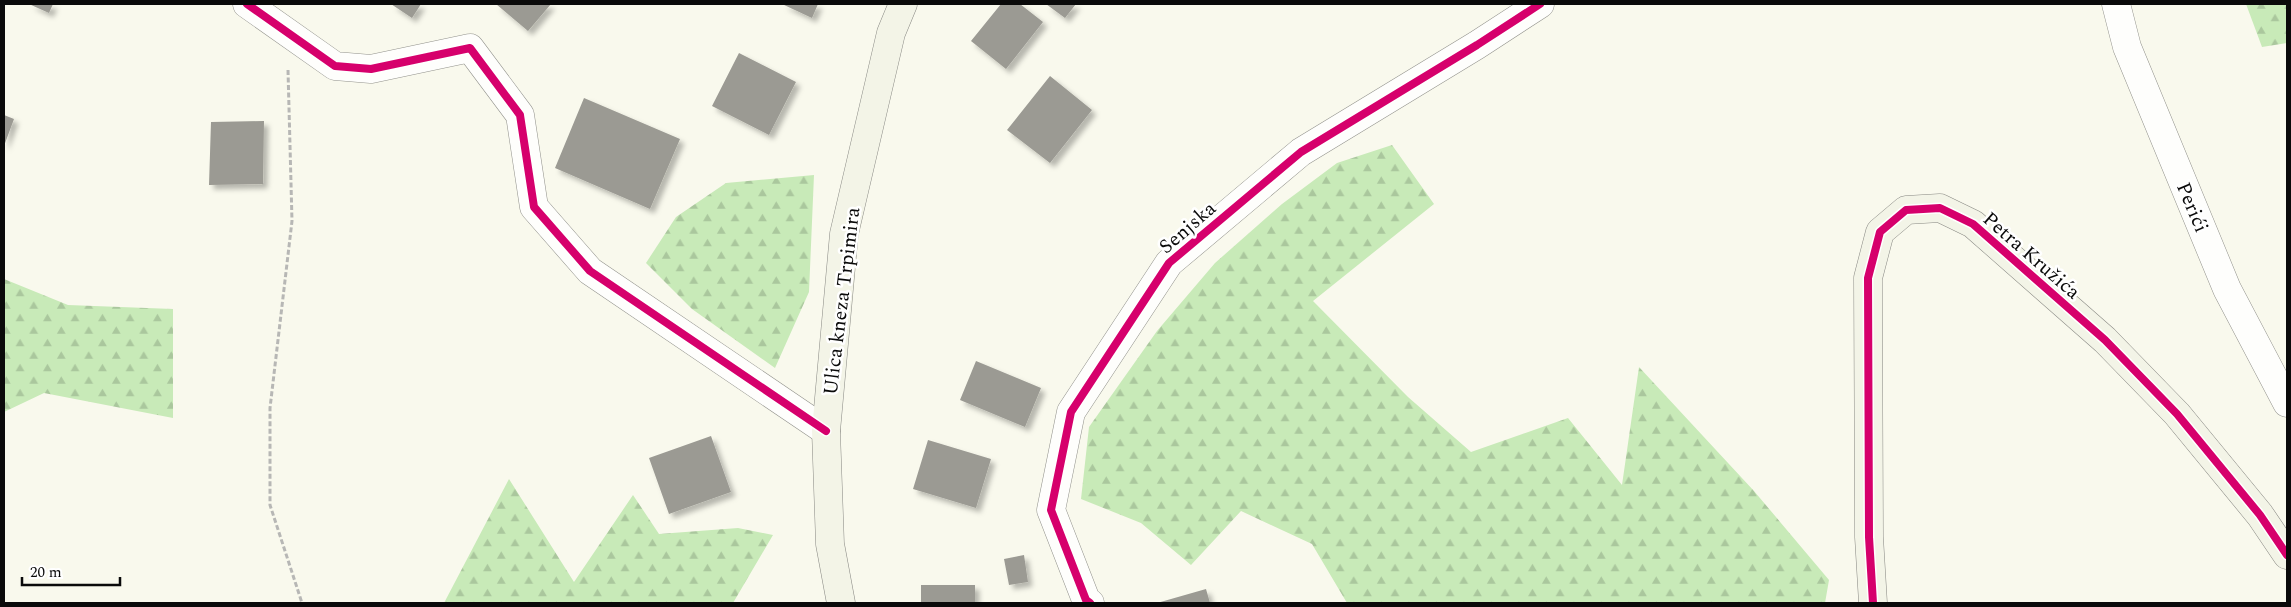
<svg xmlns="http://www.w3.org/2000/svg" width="2291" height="607" viewBox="0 0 2291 607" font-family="Spectral,serif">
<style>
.forest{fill:url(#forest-firs)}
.building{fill:#9b9a93;filter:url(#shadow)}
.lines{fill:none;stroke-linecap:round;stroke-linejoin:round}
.street-casing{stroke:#92928c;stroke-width:29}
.secondary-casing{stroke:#888883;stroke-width:29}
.path{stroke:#b7b7b5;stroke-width:3;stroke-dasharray:5 2.5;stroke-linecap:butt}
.street{stroke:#fefefc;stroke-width:28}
.secondary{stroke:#f3f4e7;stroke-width:28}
.cycleway-casing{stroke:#fff;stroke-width:11}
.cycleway{stroke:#d6006c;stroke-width:8}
.labels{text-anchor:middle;stroke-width:5;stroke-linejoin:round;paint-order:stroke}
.street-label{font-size:20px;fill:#0a0a0a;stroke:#fff}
</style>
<defs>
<pattern id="forest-firs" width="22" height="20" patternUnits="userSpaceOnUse" patternTransform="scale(1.25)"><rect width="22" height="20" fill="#c8eab8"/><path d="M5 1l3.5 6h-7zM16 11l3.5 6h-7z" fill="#aac79d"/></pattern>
<filter id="shadow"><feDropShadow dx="4.5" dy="4.5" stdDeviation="2.5" flood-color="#0004"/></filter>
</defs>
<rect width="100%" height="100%" fill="#f9f9ed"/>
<path class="forest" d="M 2246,4 L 2287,4 L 2287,43 L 2262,47 Z
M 1392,145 L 1434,204 L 1313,301 L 1408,397 L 1471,452 L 1568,418 L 1622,485 L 1639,367 L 1754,491 L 1829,580 L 1825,603 L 1347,603 L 1312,544 L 1241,511 L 1191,565 L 1141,523 L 1081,499 L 1089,427 L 1157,331 L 1215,263 L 1282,204 L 1337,163 Z
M 814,175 L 809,292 L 775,368 L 692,309 L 646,263 L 676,217 L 726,183 Z
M 4,279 L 68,305 L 173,309 L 173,418 L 44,393 L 4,412 Z
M 509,479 L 574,582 L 633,495 L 659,534 L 738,528 L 773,535 L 733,603 L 444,603 Z"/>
<path class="building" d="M 29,4 L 53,4 L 49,13 Z
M 391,4 L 421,4 L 412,18 Z
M 496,4 L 551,4 L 528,31 Z
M 782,4 L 818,4 L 812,18 Z
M 1001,4 L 1020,4 L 1043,22 L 1006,69 L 971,41 Z
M 1046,4 L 1076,4 L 1065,18 Z
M 739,53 L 796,82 L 769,135 L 712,106 Z
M 1050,76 L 1092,110 L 1050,163 L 1007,130 Z
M 584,98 L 680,139 L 650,209 L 555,168 Z
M 4,115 L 14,119 L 4,146 Z
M 264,121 L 263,184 L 209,185 L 211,122 Z
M 976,361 L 1041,388 L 1025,427 L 960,400 Z
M 711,436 L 731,492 L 669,514 L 649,458 Z
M 928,440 L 991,459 L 976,508 L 913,489 Z
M 1024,555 L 1028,582 L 1009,585 L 1004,559 Z
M 921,585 L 975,585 L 975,603 L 921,603 Z
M 1206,589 L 1210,603 L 1157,603 Z"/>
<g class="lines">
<g class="street-casing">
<path id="street" d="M 247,4 L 335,66 L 371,69 L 470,48 L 520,115 L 534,207 L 590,271 L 826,431
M 2116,4 L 2127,47 L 2227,289 L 2287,403
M 1090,603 L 1086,600 L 1051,510 L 1071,412 L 1169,263 L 1301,152 L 1477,45 L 1540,4"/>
</g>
<g class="secondary-casing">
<path id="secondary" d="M 841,603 L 830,544 L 826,431 L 844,234 L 891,33 L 903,4
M 1873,603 L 1869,537 L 1868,278 L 1880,232 L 1906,210 L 1940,208 L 1973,224 L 2105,340 L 2177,414 L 2260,515 L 2287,555"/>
</g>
<path class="path" d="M 288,70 L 292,221 L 270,408 L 270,505 L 302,603"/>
<use href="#street" class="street"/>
<use href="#secondary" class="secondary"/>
<g class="cycleway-casing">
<path id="cycleway" d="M 247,4 L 335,66 L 371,69 L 470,48 L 520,115 L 534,207 L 590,271 L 826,431
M 1090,603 L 1086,600 L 1051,510 L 1071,412 L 1169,263 L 1301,152 L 1477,45 L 1540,4
M 1873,603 L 1869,537 L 1868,278 L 1880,232 L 1906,210 L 1940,208 L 1973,224 L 2105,340 L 2177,414 L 2260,515 L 2287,555"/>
</g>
<use href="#cycleway" class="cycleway"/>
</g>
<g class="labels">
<g class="street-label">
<text transform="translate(2193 207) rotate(67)" y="7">Perići</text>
<text transform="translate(1187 227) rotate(-41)" y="7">Senjska</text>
<text transform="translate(2032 255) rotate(41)" y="7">Petra Kružića</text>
<text transform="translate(841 301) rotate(-83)" y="7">Ulica kneza Trpimira</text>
</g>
</g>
<rect width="2291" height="607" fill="none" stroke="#0a0a0a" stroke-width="10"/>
<path d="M22 577v8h98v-8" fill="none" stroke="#0a0a0a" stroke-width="2.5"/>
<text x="30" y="577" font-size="15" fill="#0a0a0a" stroke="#ffffff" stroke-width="4" paint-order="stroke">20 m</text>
</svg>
